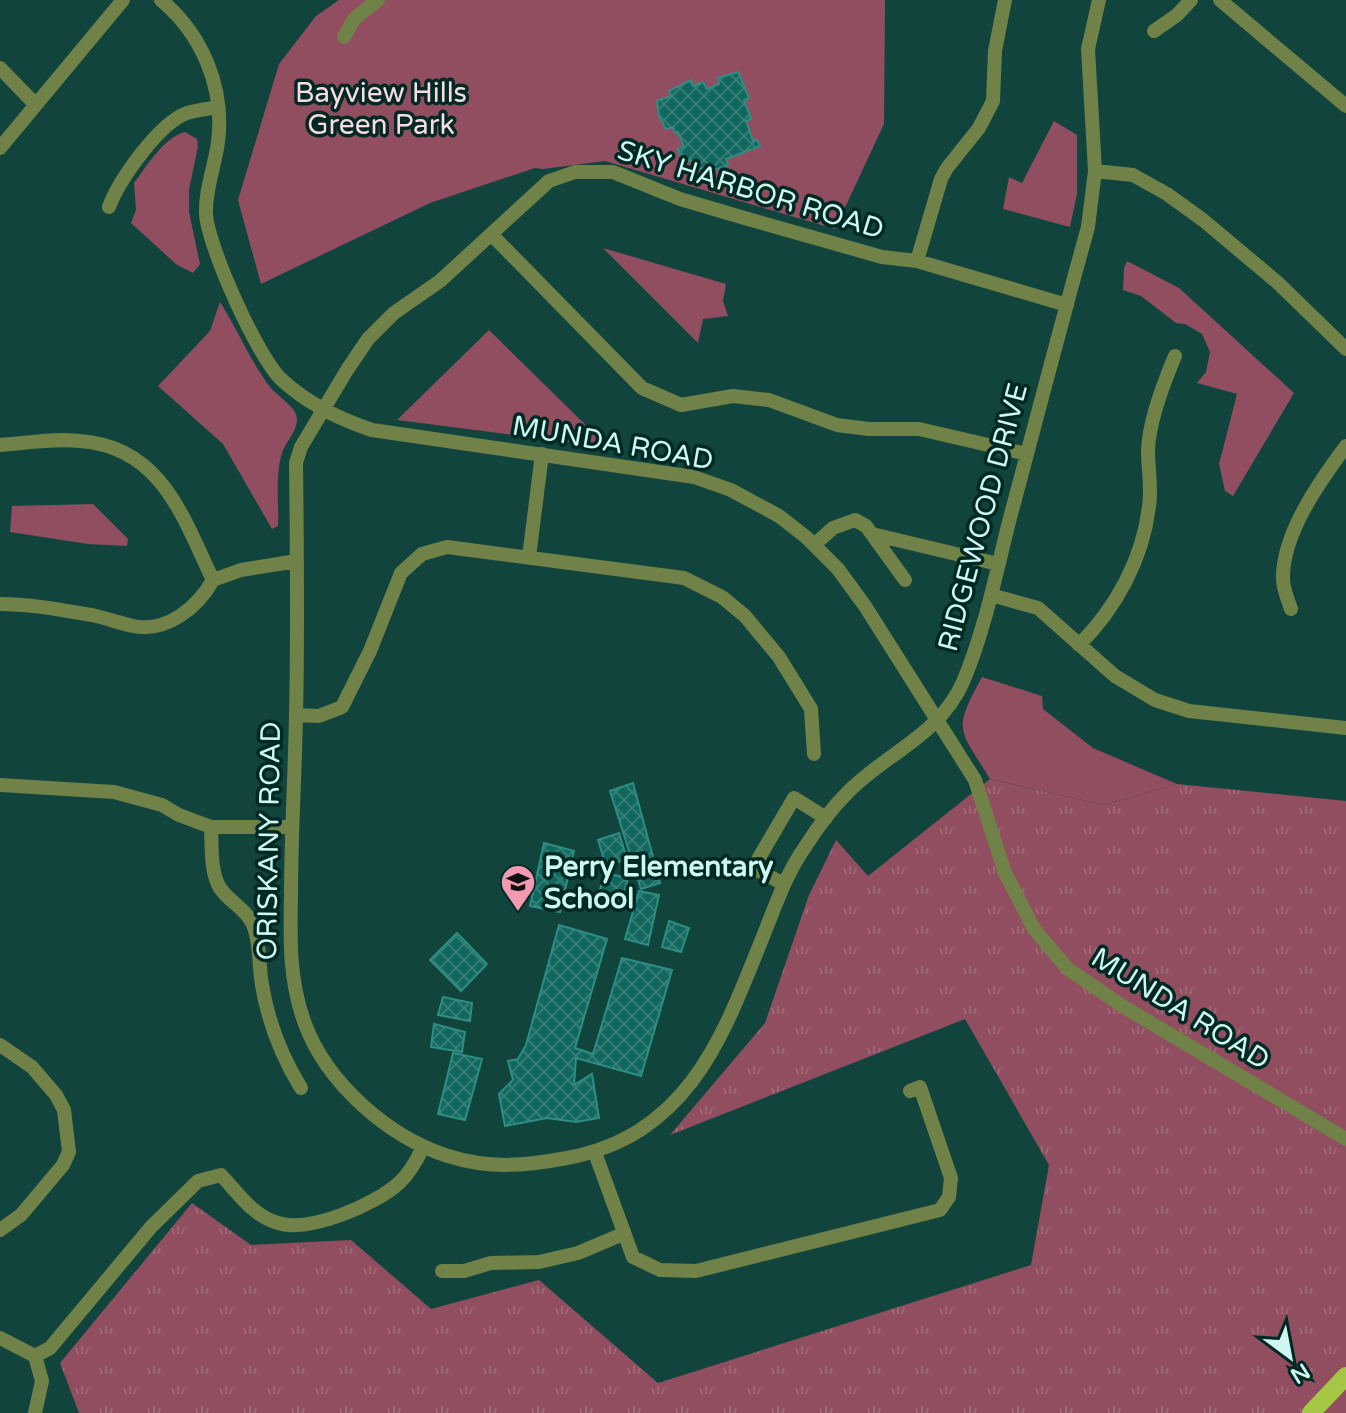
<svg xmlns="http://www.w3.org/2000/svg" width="1346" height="1413" viewBox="0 0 1346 1413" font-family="'Varela Round',sans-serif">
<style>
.grass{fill:url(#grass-tufts)}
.park{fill:#904e60}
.building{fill:url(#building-cross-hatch);stroke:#2d8e81;stroke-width:2}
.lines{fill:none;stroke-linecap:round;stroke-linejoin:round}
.minor{stroke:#708247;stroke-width:14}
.major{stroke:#a5c844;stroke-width:18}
.labels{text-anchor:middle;stroke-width:7;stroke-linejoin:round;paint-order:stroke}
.park-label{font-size:28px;fill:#f7dbe1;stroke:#002924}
.street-label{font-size:28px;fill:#cdf7f0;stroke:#002924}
.poi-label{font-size:28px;font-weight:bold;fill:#cdf7f0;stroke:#002924;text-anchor:start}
</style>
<defs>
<pattern id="grass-tufts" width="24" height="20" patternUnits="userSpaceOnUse" patternTransform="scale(2)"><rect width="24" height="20" fill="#904e60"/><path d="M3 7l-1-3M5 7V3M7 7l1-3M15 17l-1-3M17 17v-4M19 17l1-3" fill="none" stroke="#9e6877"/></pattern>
<pattern id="building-cross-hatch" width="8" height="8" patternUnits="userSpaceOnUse" patternTransform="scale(2)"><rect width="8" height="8" fill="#12685e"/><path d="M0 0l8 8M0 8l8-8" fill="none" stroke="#337e75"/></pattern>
</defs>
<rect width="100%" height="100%" fill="#11443d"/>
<path class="grass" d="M 990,779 L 1104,805 L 1177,784 L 1346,801 L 1346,1413 L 79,1413 L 60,1363 L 192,1203 L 251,1245 L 351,1240 L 431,1309 L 539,1280 L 658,1383 L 1031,1265 L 1049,1165 L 965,1019 L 670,1135 L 765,1023 L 809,895 L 836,840 L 868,876 Z"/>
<path class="park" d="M 339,0 L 885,0 L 884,124 L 835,229 L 605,161 L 543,169 L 535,168 L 430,203 L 261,284 L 238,200 L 279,64 L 316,16 Z
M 1054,121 L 1077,135 L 1077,194 L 1070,227 L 1003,209 L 1009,177 L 1022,183 Z
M 185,132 L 197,139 L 198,146 L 189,190 L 189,212 L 200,264 L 193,273 L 177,265 L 131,223 L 136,210 L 134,183 C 146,167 164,137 185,132 Z
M 603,248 L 726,284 L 723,301 L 728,316 L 703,319 L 698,343 Z
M 1127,261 L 1179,288 L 1294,393 L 1233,496 L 1225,491 L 1219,464 L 1237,394 L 1197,383 L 1206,372 L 1210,352 L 1202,334 L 1185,324 L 1176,323 L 1141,296 L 1123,290 L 1124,268 Z
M 220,302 C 238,330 250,361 270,387 C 277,396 297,407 297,419 C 297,432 286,441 282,453 C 275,475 279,503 278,526 L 272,529 L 223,444 L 158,386 L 210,331 Z
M 489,330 L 608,447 L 397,420 Z
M 93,504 L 128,539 L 127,546 L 88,544 L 10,532 L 12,506 Z
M 982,677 L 1042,696 L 1043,709 L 1093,748 L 1177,784 L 1104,805 L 990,779 C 959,728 952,732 982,677 Z"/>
<path class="building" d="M 738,72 L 749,98 L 744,100 L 751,119 L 746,121 L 753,141 L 757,140 L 760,146 L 726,159 L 728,165 L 712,171 L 711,165 L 696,170 L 691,160 L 683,163 L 678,149 L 684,147 L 678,132 L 675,133 L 673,127 L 666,129 L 659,116 L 657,101 L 671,96 L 669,91 L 691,80 L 693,86 L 703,82 L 707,89 L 719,84 L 718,78 Z
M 633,783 L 660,883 L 641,889 L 610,791 Z
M 619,833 L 627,859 L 606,866 L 598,840 Z
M 544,843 L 574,851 L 560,912 L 530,906 Z
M 605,873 L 628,878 L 621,903 L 598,896 Z
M 639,891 L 659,895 L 648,945 L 625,939 Z
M 669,921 L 689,928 L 681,952 L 662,947 Z
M 559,925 L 607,939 L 575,1048 L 593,1054 L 622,958 L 672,970 L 641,1076 L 576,1058 L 574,1085 L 592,1074 L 599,1118 L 576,1122 L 547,1118 L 505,1126 L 499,1094 L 513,1080 L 508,1061 L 518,1059 L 526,1045 Z
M 457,933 L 487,964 L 461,991 L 430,960 Z
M 443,997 L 472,1003 L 470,1021 L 438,1015 Z
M 434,1024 L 465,1032 L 462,1052 L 431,1047 Z
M 453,1053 L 482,1059 L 465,1120 L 438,1114 Z"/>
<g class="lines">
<path class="minor" d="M 161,0 C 202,34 225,88 218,142 C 215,166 205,189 206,214 C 208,247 258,358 282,380 C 308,404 339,419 372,430 L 694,477 L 731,490 L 779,516 L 806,537 L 838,569 L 865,606 L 975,780 L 1005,873 L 1034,929 L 1068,969 L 1124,1007 L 1346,1139
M 1220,0 L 1346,106
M 1154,31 L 1177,15 L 1191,0
M 344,37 L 354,19 L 378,0
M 0,68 L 35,104
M 0,148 L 123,0
M 1095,171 L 1133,175 L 1167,194 L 1203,220 L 1277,282 L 1346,349
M 109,207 C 119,180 159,123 187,113 C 197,110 208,109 218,107
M 491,234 L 642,388 L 681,405 L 733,396 L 769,400 L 837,425 L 869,429 L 919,429 L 1027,454
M 917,261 L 941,179 L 947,168 L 979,128 L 993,101 L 995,51 L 1005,0
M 1067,305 L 917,261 L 882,257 L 741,217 L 680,199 L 613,172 L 575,172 L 549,181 L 440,281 L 394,313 L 368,339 L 347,370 L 301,447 L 296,463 C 297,547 298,631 296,714 C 295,775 291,835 291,895 C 290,940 289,981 305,1024 C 327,1083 388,1137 448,1156 C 489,1169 525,1166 567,1158 C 692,1134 724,1033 766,929 C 777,901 787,873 805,847 C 817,828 832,808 848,792 C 885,754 939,736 963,682 C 985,630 996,573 1010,518 C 1036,421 1061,324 1088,227 L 1095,171 L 1088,49 L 1099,0
M 0,445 C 26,443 54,438 80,441 C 162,447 183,518 213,580
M 872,534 L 998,564
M 814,545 L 833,528 L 855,520 L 866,526 L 905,580
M 529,557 L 542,454
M 991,595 L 1038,608 L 1115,676 L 1155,700 L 1189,711 L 1346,728
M 0,604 C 31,604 61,610 92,615 C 106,618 119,623 133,626 C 167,633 198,607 213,580 L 241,570 L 297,561
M 1291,609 C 1288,600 1283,589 1283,579 C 1282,534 1320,481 1346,446
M 1079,645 C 1116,608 1143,559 1149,506 C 1152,488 1148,469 1148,450 C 1149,422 1164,382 1175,356
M 296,715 L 319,716 L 342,707 L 370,651 L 401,573 L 422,554 L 447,547 L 684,578 L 722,597 L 745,616 L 779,657 L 811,709 L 814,754
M 0,785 L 114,792 L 162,805 L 179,815 L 211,827 L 291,827
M 211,827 C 212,845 210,872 220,888 C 230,903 250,911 255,930 C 260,948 259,967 262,985 C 268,1021 282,1057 301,1088
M 784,884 L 753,868 L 794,798 L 826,818
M 0,1045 L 32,1067 L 56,1095 L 64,1110 L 69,1152 L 63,1165 L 21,1215 L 0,1230
M 595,1153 L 633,1257 L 660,1270 L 696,1271 L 940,1210 L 949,1197 L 951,1178 L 920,1087 L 910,1091
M 442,1271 L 464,1271 L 491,1263 L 539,1262 L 578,1253 L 623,1234
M 0,1338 L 35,1356 L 50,1348 L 151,1227 L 198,1181 L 221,1175 C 238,1193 253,1216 278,1223 C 309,1233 375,1205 399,1183 C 410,1173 417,1160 423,1147
M 35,1356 L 42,1381 L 35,1413"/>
<path class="major" d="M 1311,1413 L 1346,1376"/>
</g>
<defs>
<g id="school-pin" transform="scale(1.8)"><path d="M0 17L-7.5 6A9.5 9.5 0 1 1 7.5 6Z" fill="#f19ab1" stroke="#002924"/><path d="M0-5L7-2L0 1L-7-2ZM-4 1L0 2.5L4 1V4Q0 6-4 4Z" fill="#111"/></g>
</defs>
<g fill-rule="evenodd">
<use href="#school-pin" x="518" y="882"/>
</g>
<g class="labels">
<g class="park-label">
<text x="381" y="102">Bayview Hills<tspan x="381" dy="32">Green Park</tspan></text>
</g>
<g class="street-label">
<text transform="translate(751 189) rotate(17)" y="10">SKY HARBOR ROAD</text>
<text transform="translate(613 442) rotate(10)" y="10">MUNDA ROAD</text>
<text transform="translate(982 517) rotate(-75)" y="10">RIDGEWOOD DRIVE</text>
<text transform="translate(268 841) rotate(-89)" y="10">ORISKANY ROAD</text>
<text transform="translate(1181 1008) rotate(32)" y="10">MUNDA ROAD</text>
</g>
<g class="poi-label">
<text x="544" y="876">Perry Elementary<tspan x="544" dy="32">School</tspan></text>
</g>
</g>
<g transform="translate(1290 1357) rotate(148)" stroke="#002924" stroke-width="6" paint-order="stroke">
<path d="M0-6L14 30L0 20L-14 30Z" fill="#cdf7f0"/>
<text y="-12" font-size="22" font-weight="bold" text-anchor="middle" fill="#cdf7f0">N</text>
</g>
</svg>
